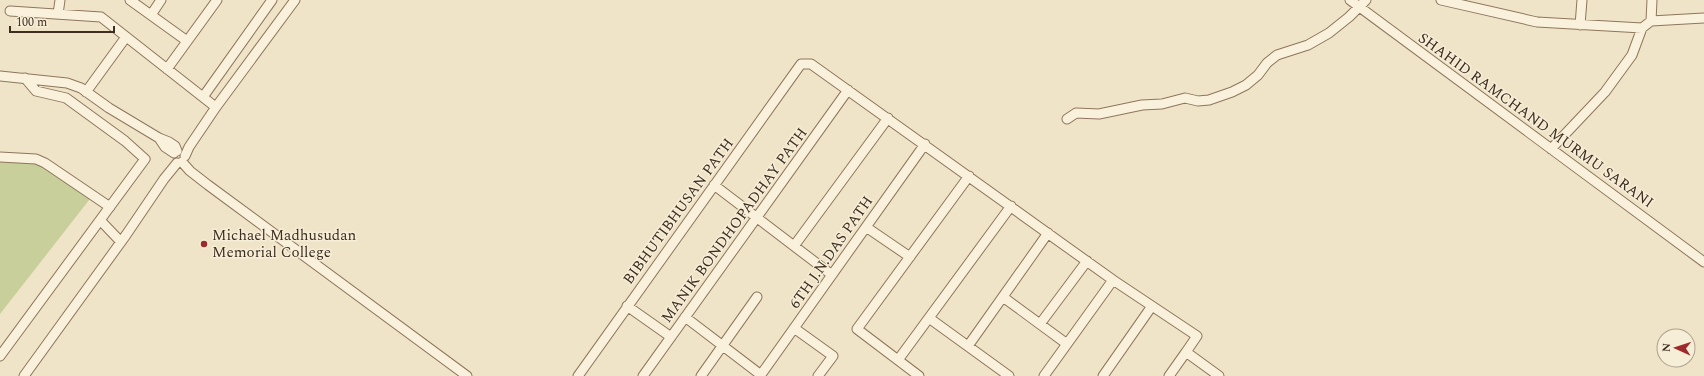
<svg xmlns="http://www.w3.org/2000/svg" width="1704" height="376" viewBox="0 0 1704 376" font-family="Spectral,serif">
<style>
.green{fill:#c9cf9b}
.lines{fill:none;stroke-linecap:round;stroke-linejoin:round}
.minor-casing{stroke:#8d765c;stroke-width:11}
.minor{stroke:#faf1dc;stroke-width:9}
.poi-dot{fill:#9e2a2b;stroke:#f7eed8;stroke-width:1.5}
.labels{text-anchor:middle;stroke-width:3;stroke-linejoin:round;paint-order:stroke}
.street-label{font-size:15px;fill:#3d2e20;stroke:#f7eed8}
.poi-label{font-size:15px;fill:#3d2e20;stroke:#f7eed8;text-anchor:start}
</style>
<rect width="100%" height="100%" fill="#f0e4c8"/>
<path class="green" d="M 0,159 L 43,162 L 93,195 L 0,314 Z"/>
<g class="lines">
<g class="minor-casing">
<path id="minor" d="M 130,0 L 187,41
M 1350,0 L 1704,262
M 1441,0 L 1537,22 L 1642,28
M 10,11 L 101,17 L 213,105
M 58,14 L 60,0
M 151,15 L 161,0
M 1651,21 L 1652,0
M 1580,25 L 1582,0
M 167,69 L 217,0
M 0,76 L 67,83 L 81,88 L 109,108 L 159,138 L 169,142 L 175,146 L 177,151
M 86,92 L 126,37
M 203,97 L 272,0
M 1067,119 L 1076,113 L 1099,114 L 1142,105 L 1162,104 L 1185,98 L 1198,101 L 1209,100 L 1232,92 L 1246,85 L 1258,75 L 1267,63 L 1277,55 L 1308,45 L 1329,33 L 1349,17 L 1366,0
M 159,138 L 165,147 L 174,153
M 1551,149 L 1605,92 L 1632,55 L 1642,28 L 1651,21 L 1704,18
M 185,156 L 189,147 L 216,107 L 295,0
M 0,157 L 36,159 L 45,163 L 110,207
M 182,162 L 190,171 L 208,185 L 467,376
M 714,185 L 832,275
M 100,220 L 121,242
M 866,227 L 910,257
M 794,246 L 888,118
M 1003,297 L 1067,344
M 627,306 L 671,337
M 685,317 L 761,375
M 929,318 L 1009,376
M 1040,324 L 1087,261
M 794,328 L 833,356 L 818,376
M 968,346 L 1048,233
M 0,356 L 145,159 L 125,141 L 66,98 L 36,91 L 25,78
M 898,360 L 1011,206
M 24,376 L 126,235 L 164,179 L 177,163
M 578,376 L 801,64 L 811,64 L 1113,280 L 1197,336 L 1186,352
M 643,376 L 848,90
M 701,376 L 757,297
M 760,376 L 925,144
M 919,376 L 857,329 L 969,176
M 1044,376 L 1113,280
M 1103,376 L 1152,306
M 1169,376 L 1186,352 L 1219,376"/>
</g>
<use href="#minor" class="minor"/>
</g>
<circle class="poi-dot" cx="204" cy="244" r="4"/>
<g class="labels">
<g class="street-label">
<text transform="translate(1536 120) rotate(36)" y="5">SHAHID RAMCHAND MURMU SARANI</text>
<text transform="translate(678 211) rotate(-54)" y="5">BIBHUTIBHUSAN PATH</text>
<text transform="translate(734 225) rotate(-54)" y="5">MANIK BONDHOPADHAY PATH</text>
<text transform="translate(831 252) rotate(-55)" y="5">6TH J.N.DAS PATH</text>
</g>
<g class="poi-label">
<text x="212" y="240">Michael Madhusudan<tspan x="212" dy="17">Memorial College</tspan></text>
</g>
</g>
<g transform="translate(1676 348) rotate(273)"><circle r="19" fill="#f7eed8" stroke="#ada18e"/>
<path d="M0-3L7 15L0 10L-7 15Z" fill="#9e2a2b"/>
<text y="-6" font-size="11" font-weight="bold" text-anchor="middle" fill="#3d2e20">N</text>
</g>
<path d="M10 26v6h104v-6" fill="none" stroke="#3d2e20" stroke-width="2"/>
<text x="16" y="26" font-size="12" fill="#3d2e20" stroke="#f7eed8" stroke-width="3" paint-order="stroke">100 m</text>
</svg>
